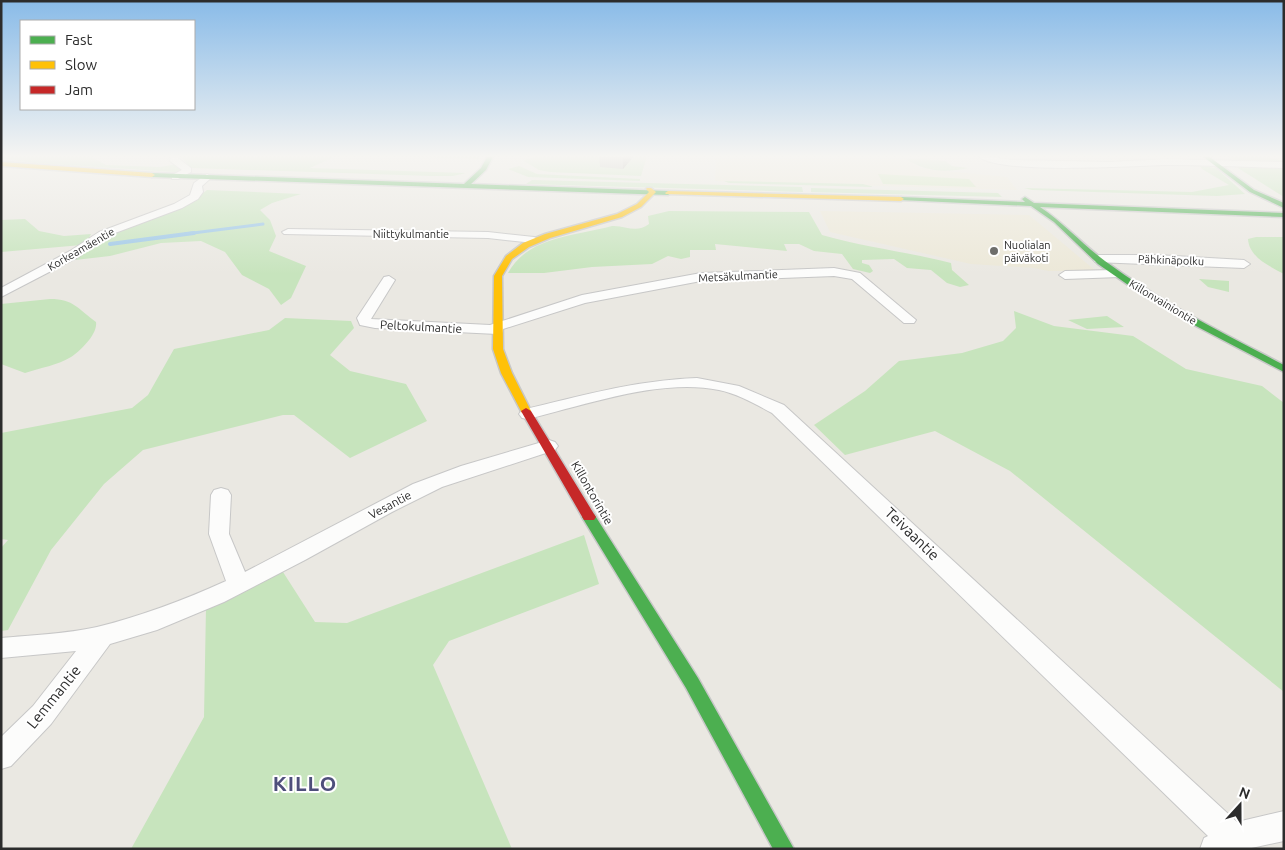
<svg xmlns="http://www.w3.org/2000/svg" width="1285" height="850" viewBox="0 0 1285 850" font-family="Ubuntu,sans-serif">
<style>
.education{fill:#ece8d8}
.green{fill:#c7e4bd}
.pitch{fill:#d0e7bb}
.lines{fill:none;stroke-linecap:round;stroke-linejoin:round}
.stream-far1{stroke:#9ac6e7;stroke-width:3}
.stream{stroke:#9ac6e7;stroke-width:4}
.street-casing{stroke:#c7c7c7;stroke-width:2}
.fast-casing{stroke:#c7c7c7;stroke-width:3}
.slow-casing{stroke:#c7c7c7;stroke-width:3}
.jam-casing{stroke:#c7c7c7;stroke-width:3}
.street{fill:#fcfcfb;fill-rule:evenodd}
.fast{fill:#4caf50;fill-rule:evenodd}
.slow{fill:#ffc107;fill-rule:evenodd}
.jam{fill:#c62828;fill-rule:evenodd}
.wall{fill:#b5b4b0}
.shaded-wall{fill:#949290}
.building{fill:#d3d1cd;stroke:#949290}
.poi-dot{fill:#6e6e6c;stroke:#fff;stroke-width:2}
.labels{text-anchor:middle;stroke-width:4;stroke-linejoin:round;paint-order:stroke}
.far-street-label{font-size:11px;fill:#2c2c2c;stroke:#fff}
.far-poi-label{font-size:11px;fill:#2c2c2c;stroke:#fff;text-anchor:start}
.street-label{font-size:12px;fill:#2c2c2c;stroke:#fff}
.near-street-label{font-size:15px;fill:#2c2c2c;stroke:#fff}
.near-district-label{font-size:21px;font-weight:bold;letter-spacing:1px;fill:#4e4f7b;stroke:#fff}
</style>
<rect width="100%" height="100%" fill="#eae8e2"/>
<path class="education" d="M 716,155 L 902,155 L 918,167 L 924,169 L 1007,177 L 1017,190 L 715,181 Z
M 820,211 L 1029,215 L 1096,271 L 1049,271 L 1034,268 L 971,264 L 830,232 Z"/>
<path class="green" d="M 1,155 L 88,155 L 106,165 L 160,167 L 177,164 L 182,170 L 175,172 L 35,163 L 1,158 Z
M 179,155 L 338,155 L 310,168 L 466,173 L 453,176 L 431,176 L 191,168 Z
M 406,155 L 481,155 L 478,159 L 406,157 Z
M 565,155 L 643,155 L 639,155 L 647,156 L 641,176 L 550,172 L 539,170 L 524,161 C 532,153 573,159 587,156 Z
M 1218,155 L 1259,155 L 1284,161 L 1238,160 Z
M 905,158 L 945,161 L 952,166 L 968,168 C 945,173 924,172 905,158 Z
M 519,166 L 537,174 L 640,179 L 640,181 L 528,177 L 508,169 Z
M 1200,166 L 1216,168 L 1245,194 L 1217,196 L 1032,190 L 1024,188 L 1192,192 L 1229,185 L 1202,169 Z
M 1244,166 L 1275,166 L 1284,170 L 1284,197 L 1238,168 Z
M 532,180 L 802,187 L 803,192 L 526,184 Z
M 724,181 L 863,184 L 874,187 L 729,183 Z
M 811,188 L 998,193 L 1002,197 L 811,192 Z
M 207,190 L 301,194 L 272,203 L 260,210 L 270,220 L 276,236 L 269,251 L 306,266 L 291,298 L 281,305 L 269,289 L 242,275 L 225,252 L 201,241 L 161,243 L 110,256 L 75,260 L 103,238 L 189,204 Z
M 669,211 L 809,212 L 822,235 C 864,247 908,252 951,263 L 952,270 L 969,285 L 960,287 L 947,283 L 931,270 L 907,268 L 894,259 L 862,260 L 862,263 L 869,265 L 873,271 L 870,273 L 853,269 L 842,254 L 814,251 L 799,244 L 784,244 L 787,251 L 715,244 L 716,250 L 690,250 L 690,257 L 681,259 L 668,256 L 652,264 L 592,267 L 544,273 L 508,273 C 528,236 576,236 612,226 C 625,225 636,234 649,224 L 648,216 Z
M 25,219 L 39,231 L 64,236 L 91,234 L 87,242 L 82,245 L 1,252 L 1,220 Z
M 1256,237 L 1284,237 L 1284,274 C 1269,266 1249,257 1248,239 Z
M 1199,279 L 1229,281 L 1229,292 L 1208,287 Z
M 50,299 C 74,299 78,309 96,322 C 98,334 80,351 71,357 C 58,365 40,368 25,373 L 1,364 L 1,304 Z
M 1014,311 L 1054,326 L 1133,336 L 1186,369 L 1262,386 L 1284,403 L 1284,692 L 1010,471 L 935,431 L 845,455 L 814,425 L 865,391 L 899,361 L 962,353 L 1003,341 L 1016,328 Z
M 1107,316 L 1124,327 L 1087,329 L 1068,320 Z
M 285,318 L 351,321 L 354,328 L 330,355 L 350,371 L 406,384 L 427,421 L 350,458 L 294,415 L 283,415 L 143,450 L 104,484 L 51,550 L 8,630 L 1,631 L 1,548 L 8,540 L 1,539 L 1,433 L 132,408 L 148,395 L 174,349 L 269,330 Z
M 584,535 L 599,584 L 449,641 L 433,665 L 512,849 L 131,849 L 204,717 L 206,607 L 283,572 L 315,622 L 347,623 Z"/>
<path class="pitch" d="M 878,174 L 969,179 L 976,187 L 883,184 Z"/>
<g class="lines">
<path class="stream-far1" d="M 185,234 L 263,224"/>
<path class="stream" d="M 110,244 L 194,233"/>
<g class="street-casing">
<path id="street" d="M 171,155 L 179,155 L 178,158 L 191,168 L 191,172 L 178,179 L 172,179 L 172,175 L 182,170 L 170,161 Z
M 977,155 L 1013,160 L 1110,162 L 1167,159 L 1284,162 L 1284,168 C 1245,167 1207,165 1169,165 C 1137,165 994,176 977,155 Z
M 207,174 L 212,177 L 202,186 L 203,192 L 198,199 L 182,208 L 107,236 L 78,257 L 1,297 L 1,288 L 70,251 L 99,232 L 174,204 L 190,195 L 194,183 Z
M 288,229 L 488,232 L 534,237 L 540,240 L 534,243 L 488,238 L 284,234 L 282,232 Z
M 1099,255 L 1157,255 L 1244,260 L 1250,264 L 1244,268 L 1095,262 L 1093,259 Z
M 834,268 L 860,273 L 916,320 L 914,323 L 904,323 L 852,279 L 834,276 L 701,281 L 585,303 L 503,329 L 502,333 L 497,334 L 375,328 L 360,325 L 357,318 L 384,277 L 389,276 L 395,280 L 371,319 L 490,325 L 582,295 L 701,273 Z
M 1116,270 L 1122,274 L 1120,277 L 1065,279 L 1059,275 L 1065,271 Z
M 697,378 L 739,386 L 784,405 L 1237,822 L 1284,811 L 1284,841 L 1247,849 L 1200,849 L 1204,838 L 1208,836 L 772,413 C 755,404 738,394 719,390 C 661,378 585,405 528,419 L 522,418 L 519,414 L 522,410 C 580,396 637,380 697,378 Z
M 549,440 L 555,442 L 558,446 L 555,450 L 442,487 L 392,512 L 305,560 L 224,602 L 157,630 L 110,644 L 51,724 L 11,766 L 1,769 L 1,737 L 33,706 L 76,651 L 1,658 L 1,638 C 33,635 66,634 97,627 C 142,616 184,600 226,581 L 209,534 L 211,495 L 214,490 L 221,488 L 228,490 L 231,495 L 229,534 L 245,572 L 413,484 L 461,466 Z"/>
</g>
<g class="fast-casing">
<path id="fast" d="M 488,155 L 494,155 L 486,170 L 471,184 L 668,191 L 671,193 L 668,195 L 152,177 L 149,175 L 152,173 L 464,184 L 481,168 Z
M 1201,155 L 1207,155 L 1254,190 L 1284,203 L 1284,208 L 1250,192 Z
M 901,197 L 1025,202 L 1022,199 L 1025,197 L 1034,203 L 1284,213 L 1284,217 L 1040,207 C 1064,223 1082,244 1105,261 C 1160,302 1223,333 1284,365 L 1284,372 L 1196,326 L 1134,289 L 1098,264 L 1054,222 L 1031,206 L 899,200 L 899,198 Z
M 589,512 L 594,514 L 698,678 L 794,849 L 773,849 L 686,688 L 582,517 L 584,514 Z"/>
</g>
<g class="slow-casing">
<path id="slow" d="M 1,162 L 152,173 L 155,175 L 152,177 L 1,166 Z
M 647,188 L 651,188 L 656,192 L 641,207 L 622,217 L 550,238 L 529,247 L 512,259 L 502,276 L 503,349 L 512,373 L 531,411 L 530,413 L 522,413 L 501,373 L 493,349 L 494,276 L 506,256 L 523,243 L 545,234 L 617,214 L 637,204 L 649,192 L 646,189 Z
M 668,191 L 901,197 L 904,199 L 901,201 L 666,194 L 665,193 Z"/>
</g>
<g class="jam-casing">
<path id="jam" d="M 526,408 L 531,411 L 594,514 L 596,517 L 594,520 L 584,520 L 521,411 Z"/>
</g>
<use href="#street" class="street"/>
<use href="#fast" class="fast"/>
<use href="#slow" class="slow"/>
<use href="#jam" class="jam"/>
</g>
<path class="wall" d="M 599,155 L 634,156 L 623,169 L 600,167 Z"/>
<path class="shaded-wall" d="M 624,155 L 634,155 L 634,156 L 623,169 L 623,156 Z"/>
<path class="building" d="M 604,155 L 624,155 L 623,156 Z"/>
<linearGradient id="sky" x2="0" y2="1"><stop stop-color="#89bbe8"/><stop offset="0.57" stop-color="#f6f5f2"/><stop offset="1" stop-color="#f6f5f2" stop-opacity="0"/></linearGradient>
<rect width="1285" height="274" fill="url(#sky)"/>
<circle class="poi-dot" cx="994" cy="251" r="5"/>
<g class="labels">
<g class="far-street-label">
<text x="411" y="238">Niittykulmantie</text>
<text transform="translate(81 249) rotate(-30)" y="4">Korkeamäentie</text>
<text transform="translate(1171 260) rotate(2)" y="4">Pähkinäpolku</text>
<text transform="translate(738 276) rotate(-3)" y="4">Metsäkulmantie</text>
<text transform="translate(1163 302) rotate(31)" y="4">Killonvainiontie</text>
</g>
<g class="far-poi-label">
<text x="1004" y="249">Nuolialan<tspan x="1004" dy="13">päiväkoti</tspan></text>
</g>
<g class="street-label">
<text transform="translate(421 327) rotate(3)" y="4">Peltokulmantie</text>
<text transform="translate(592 493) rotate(60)" y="4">Killontorintie</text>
<text transform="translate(390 505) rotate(-28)" y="4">Vesantie</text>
</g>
<g class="near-street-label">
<text transform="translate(912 534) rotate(44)" y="5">Teivaantie</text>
<text transform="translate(54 697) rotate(-51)" y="5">Lemmantie</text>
</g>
<g class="near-district-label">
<text x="305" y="791">KILLO</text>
</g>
</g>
<rect width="1285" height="850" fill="none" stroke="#2c2c2c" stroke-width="5"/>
<rect x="20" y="20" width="175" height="90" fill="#ffffff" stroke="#ababab"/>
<rect x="30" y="36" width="25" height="8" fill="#4caf50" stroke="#ababab"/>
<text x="65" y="45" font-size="15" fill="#2c2c2c">Fast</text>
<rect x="30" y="61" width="25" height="8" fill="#ffc107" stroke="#ababab"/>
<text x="65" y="70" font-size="15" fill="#2c2c2c">Slow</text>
<rect x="30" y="86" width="25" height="8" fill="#c62828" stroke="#ababab"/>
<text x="65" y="95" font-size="15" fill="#2c2c2c">Jam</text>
<g transform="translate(1240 805) rotate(21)" stroke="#ffffff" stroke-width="4" paint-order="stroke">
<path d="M0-4L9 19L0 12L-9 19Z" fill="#2c2c2c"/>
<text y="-8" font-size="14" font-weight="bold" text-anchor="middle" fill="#2c2c2c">N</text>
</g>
</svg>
